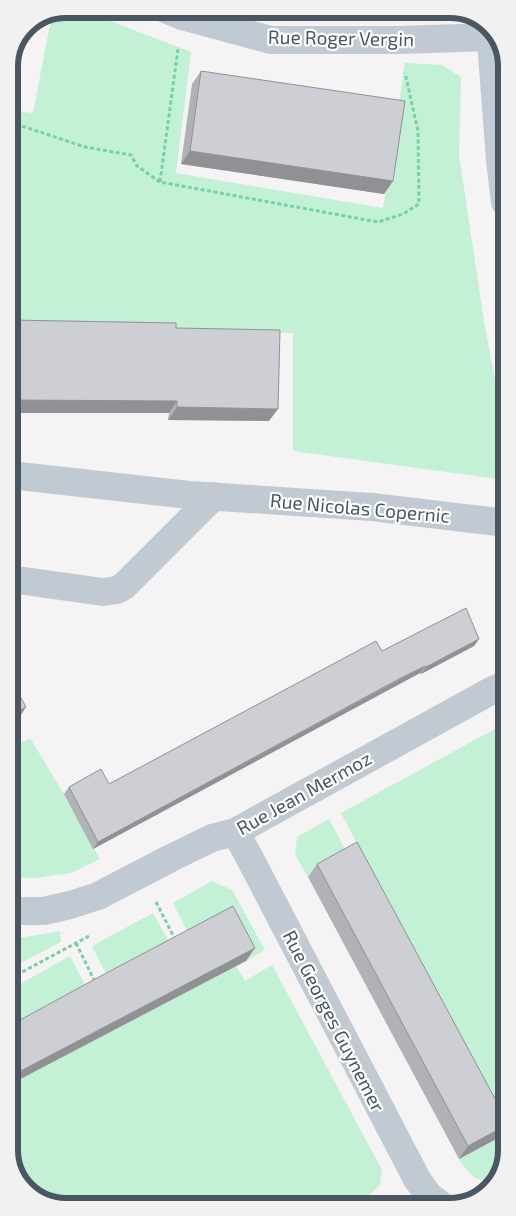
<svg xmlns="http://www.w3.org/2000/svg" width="516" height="1216" viewBox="0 0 516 1216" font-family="'Exo 2',sans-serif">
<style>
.green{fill:#c3f1d5}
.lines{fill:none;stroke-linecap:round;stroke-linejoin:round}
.path{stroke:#7ad0a6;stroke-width:3;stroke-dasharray:4 2.5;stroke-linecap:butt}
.street{stroke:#c1cad2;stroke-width:28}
.secondary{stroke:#c1cbd6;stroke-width:28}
.wall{fill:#b0b2b7}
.shaded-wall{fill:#909195}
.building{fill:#cdcfd5;stroke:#909195}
.labels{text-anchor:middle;stroke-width:4.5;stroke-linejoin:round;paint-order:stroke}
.street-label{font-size:19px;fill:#4a5661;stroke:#fff}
.rim{fill:none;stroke:#4a5661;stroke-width:6}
</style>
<rect width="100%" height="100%" fill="#f5f3f3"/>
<path class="green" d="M 66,9 L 79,9 L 191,52 L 176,173 L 383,208 L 405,63 L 442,65 L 461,77 L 459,155 L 484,321 L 505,435 L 505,480 L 293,451 L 293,333 L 10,327 L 9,110 L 33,113 L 52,14 Z
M 495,729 L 506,734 L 507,1128 L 341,813 Z
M 30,738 L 64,794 L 100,859 L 71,873 L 34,878 L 11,878 L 11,749 Z
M 329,819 L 348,855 L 308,877 L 295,855 L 297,837 Z
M 212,881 L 232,890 L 265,950 L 246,961 L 190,937 L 173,903 Z
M 153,913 L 172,947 L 109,980 L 92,946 Z
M 60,931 L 61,942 L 11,968 L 11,938 L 19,938 Z
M 70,956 L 88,991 L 17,1029 L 11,1019 L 11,989 Z
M 272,965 L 382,1170 L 380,1185 L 361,1203 L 35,1197 L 31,1195 L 12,1168 L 11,1084 L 236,966 L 245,981 Z
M 507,1134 L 507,1151 L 499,1175 C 495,1177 491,1180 487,1180 C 475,1182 464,1168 459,1159 Z"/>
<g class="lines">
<path class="path" d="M 178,49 L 160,182 L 378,222 L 403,214 L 419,204 L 418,131 L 405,73
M 9,125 L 25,127 L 85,147 L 131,155 L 137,166 L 160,182
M 11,737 L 22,731
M 156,902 L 176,941
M 76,943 L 96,984
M 11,978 L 91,935"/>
<path class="street" d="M 165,9 L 182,16 L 271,40 L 398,40 L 491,37
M 10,475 L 189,495 L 372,507 L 506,523
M 10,579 L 103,592 L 117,590 L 124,586 L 214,496
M 235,832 L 246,851 L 417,1179 L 429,1196 L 441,1205
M 11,911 L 44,911 L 70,905 L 98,896 L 171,858 L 212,838 L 235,832 L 489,692 L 506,684"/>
<path class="secondary" d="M 490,28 L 500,160 L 505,202"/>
</g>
<path class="wall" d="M 201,71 L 393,181 L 384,194 L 181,164 L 192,84 Z
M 10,320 L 269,421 L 168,420 L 169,413 L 10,413 Z
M 479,639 L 474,646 L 421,674 L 420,673 L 392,688 L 93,849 L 64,794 L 69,787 L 109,784 L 382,651 Z
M 317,864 L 507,1121 L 507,1127 L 500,1137 L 459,1159 L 308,877 Z"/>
<path class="shaded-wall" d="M 190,151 L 393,181 L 384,194 L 181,164 Z
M 10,400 L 177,401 L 169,413 L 10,413 Z
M 177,407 L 278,409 L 269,421 L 168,420 Z
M 479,639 L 474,646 L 421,674 L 426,667 Z
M 425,666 L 420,673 L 93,849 L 98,842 Z
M 26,707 L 21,715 L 11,720 L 11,715 Z
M 255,948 L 246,961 L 11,1084 L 11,1076 Z
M 507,1125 L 507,1127 L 500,1137 L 459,1159 L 468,1146 Z"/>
<path class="building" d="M 201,71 L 405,101 L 393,181 L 190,151 Z
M 10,320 L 176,323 L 176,328 L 280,330 L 278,409 L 177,407 L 177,401 L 10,400 Z
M 466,608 L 479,639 L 426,667 L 425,666 L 397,680 L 98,842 L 69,787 L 101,769 L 109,784 L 376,641 L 382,651 Z
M 10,678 L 26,707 L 11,715 Z
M 357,842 L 507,1121 L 507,1125 L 468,1146 L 317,864 Z
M 233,906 L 255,948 L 11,1076 L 11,1025 L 97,978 Z"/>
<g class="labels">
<g class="street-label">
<text transform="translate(341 38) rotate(1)" y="7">Rue Roger Vergin</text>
<text transform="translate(360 508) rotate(5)" y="7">Rue Nicolas Copernic</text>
<text transform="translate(304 793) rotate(-29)" y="7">Rue Jean Mermoz</text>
<text transform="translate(334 1021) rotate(63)" y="7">Rue Georges Guynemer</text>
</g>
</g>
<path d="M0 0H516V1216H0ZM66 18H450A48 48 0 0 1 498 66V1150A48 48 0 0 1 450 1198H66A48 48 0 0 1 18 1150V66A48 48 0 0 1 66 18Z" fill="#f1f1f2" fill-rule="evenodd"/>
<path class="rim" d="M66 18H450A48 48 0 0 1 498 66V1150A48 48 0 0 1 450 1198H66A48 48 0 0 1 18 1150V66A48 48 0 0 1 66 18Z"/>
</svg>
